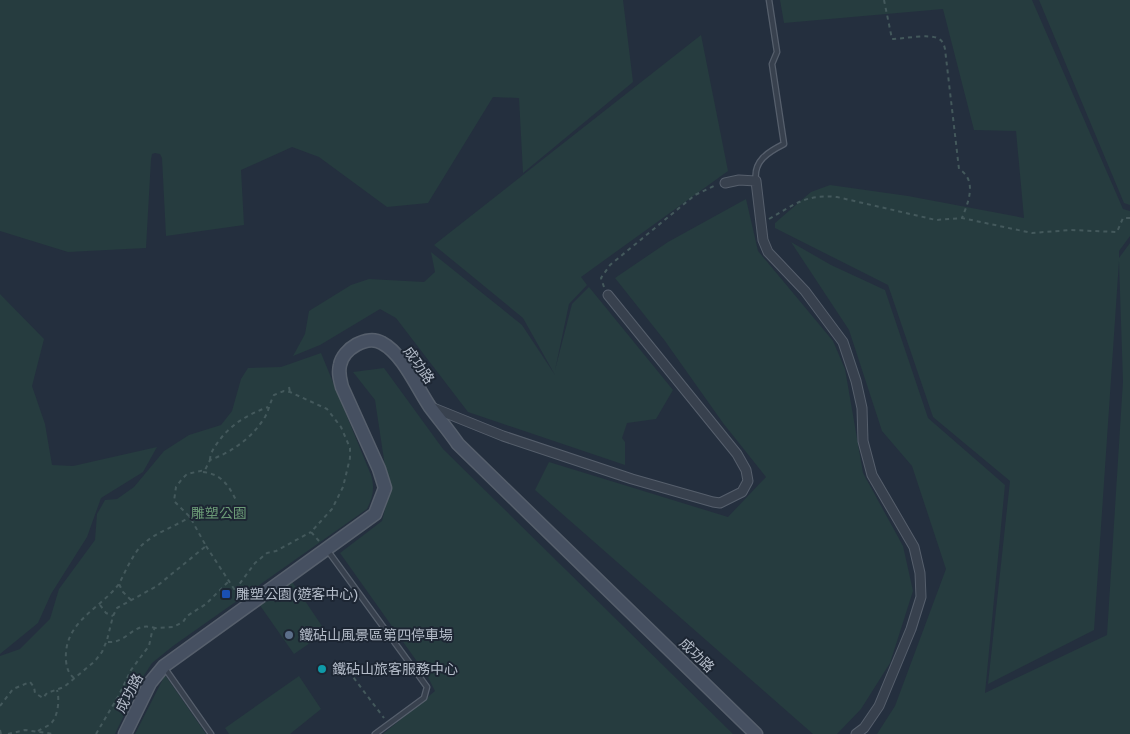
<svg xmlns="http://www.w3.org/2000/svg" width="1130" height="734" viewBox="0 0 1130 734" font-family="'Golos Text','Noto Sans TC',sans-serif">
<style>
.green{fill:#263c3f}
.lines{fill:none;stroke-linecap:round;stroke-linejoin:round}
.lane-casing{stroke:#565f6c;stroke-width:7}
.street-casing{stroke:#565f6c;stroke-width:11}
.secondary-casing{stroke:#565f6c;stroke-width:15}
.path{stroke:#44595c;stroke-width:2;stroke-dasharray:4 4;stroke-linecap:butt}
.lane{stroke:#38414e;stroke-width:4.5}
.street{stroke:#38414e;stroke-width:9}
.secondary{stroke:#465061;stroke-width:12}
.transit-dot{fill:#1a4fb4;stroke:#1d2633;stroke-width:2}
.service-dot{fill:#5c6f8a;stroke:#1d2633;stroke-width:2}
.culture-dot{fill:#0f9aa8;stroke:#1d2633;stroke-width:2}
.labels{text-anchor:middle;stroke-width:4;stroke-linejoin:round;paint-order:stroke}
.street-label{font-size:14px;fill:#b4bcc9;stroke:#1d2633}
.park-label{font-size:14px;fill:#6b9a76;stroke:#1d2633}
.poi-label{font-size:14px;fill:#b4bcc9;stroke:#1d2633;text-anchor:start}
</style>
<rect width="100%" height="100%" fill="#242f3e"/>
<path class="green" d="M 0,0 L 623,0 L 633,82 L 523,173 L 519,98 L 493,97 L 428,203 L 387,207 L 319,157 L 292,147 L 241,170 L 244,225 L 166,236 L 162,158 L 160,154 L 155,153 L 152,154 L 151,159 L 146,248 L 68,252 L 0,231 Z
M 780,0 L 1032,0 L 1123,209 L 1130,211 L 1130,236 L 1119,251 L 1119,258 L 1130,243 L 1130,734 L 877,734 L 895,706 L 946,569 L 912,466 L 882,431 L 849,330 L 791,242 L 831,265 L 885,290 L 928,418 L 1005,485 L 985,693 L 1107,635 L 1123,381 L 1119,261 L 1094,630 L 988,684 L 1010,481 L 933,417 L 888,285 L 775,228 L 775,223 L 811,192 L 830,185 L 908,196 L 1024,218 L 1016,131 L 974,130 L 943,9 L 784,23 Z
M 1039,0 L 1130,0 L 1130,205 L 1124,203 Z
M 701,35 L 728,171 L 581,277 L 587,285 L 569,304 L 555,370 L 572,304 L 589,287 L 673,390 L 656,419 L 627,423 L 622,438 L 625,442 L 625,465 L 468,412 L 396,318 L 380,309 L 320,345 L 293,356 L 305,334 L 309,311 L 351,285 L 369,279 L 424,282 L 435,272 L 431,252 L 522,325 L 555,375 L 523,318 L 434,245 Z
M 746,199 L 758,251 L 833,341 L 845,369 L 863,473 L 903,546 L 913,591 L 890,663 L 861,709 L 837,734 L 813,734 L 535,490 L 549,462 L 728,517 L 766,477 L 723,423 L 665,341 L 615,278 L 668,242 Z
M 0,294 L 44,339 L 32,386 L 45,424 L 52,465 L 73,466 L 157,447 L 143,472 L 101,498 L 87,537 L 51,594 L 38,623 L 0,654 Z
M 321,353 L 371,475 C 375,488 373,497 367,509 L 173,646 L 152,663 L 141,680 L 115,734 L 0,734 L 0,656 L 20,649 L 50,619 L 59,589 L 95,540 L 97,514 L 105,500 L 117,499 L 134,487 L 164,451 L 189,435 L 221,425 L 232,411 L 241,379 L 248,368 L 281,367 Z
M 384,368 L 443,449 L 733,734 L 383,734 L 435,691 L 428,677 L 340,553 L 382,521 L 389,493 L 375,400 L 353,372 Z
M 291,580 L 326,632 L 294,654 L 259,604 Z
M 165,675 L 206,734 L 135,734 Z
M 299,676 L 321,709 L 290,734 L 229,734 L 225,728 Z"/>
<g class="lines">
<g class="lane-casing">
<path id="lane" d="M 756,181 C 753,161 768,152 784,144 L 772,64 L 777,52 L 769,0
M 328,551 L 427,687 L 424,698 L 375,734
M 164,667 L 211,734"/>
</g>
<g class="street-casing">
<path id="street" d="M 725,183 L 739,180 L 756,181 L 763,240 L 768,252 L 805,291 L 843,342 L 856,381 L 862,408 L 863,441 L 872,475 L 914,547 L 920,573 L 921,597 L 911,629 L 879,706 L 864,728 L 856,734
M 431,407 L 503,436 L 632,479 L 713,502 L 720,503 L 742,492 L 748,481 L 746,470 L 737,454 L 608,295"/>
</g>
<g class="secondary-casing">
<path id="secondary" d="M 125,734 L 150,683 L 164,666 L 375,514 L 385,488 L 379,469 L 342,387 C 340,379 338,373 340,365 C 343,349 367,334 382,343 C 403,354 417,388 430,407 C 439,419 449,431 458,444 L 756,734"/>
</g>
<path class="path" d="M 884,0 L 892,39 C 902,39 931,33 939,39 C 943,41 944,45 945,49 L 959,169 C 977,180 969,201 962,218
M 769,219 C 795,204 806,194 837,197 L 936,220 L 962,218 L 1032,233 L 1071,230 L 1117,232 L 1123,218 L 1130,218
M 604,287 L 601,278 L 610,265 L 695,195 L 716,185
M 289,387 L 290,392
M 210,460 C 210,453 214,448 218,442 C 231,424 247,415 268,407
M 203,472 C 222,474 229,486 237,502
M 206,546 L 240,598
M 235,590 L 255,563 L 267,553 L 276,551 L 311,532
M 131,600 L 123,592 L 119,584 C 125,572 132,556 141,546 C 154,533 174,527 190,517
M 100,605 L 106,613 L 113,616
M 108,642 C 129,643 132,621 155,628
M 344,665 L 384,718
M 74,678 C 68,673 67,668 66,661 C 63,622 99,610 119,584
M 0,706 L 13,689 L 30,682 L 34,687 L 35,693 L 43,698 L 47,693 L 64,687 L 95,661 L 102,652 L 107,640 L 113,616 L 117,608 L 157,586 L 206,546 L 190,517 L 174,501 L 176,487 L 182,479 L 187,474 L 205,470 L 210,460 C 232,452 252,438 265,417 C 269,410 270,402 274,395 L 284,391 L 290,392 L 327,409 L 341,427 L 350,448 L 350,458 L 343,487 L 332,509 L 311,532 L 319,541
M 0,730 L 1,734
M 38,731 C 41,729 46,727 49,725 C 58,719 60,700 57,690
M 8,734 L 25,730 L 54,734
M 96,734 L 119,695 L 131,670 L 149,646 L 152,632 L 155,628 L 173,627 L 183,622 L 187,616 L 206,604 L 229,581"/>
<use href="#lane" class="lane"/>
<use href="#street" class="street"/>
<use href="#secondary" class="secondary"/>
</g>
<rect class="transit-dot" x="221" y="589" width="10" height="10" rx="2.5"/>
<circle class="service-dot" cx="289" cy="635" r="5"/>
<circle class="culture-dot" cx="322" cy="669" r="5"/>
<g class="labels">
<g class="street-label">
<text transform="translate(419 365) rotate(55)" y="5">成功路</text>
<text transform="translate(697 655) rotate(44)" y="5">成功路</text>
<text transform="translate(129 693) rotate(-62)" y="5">成功路</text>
</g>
<g class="park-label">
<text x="219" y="518">雕塑公園</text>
</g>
<g class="poi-label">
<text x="236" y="599">雕塑公園(遊客中心)</text>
<text x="299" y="640">鐵砧山風景區第四停車場</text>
<text x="332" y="674">鐵砧山旅客服務中心</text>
</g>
</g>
</svg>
